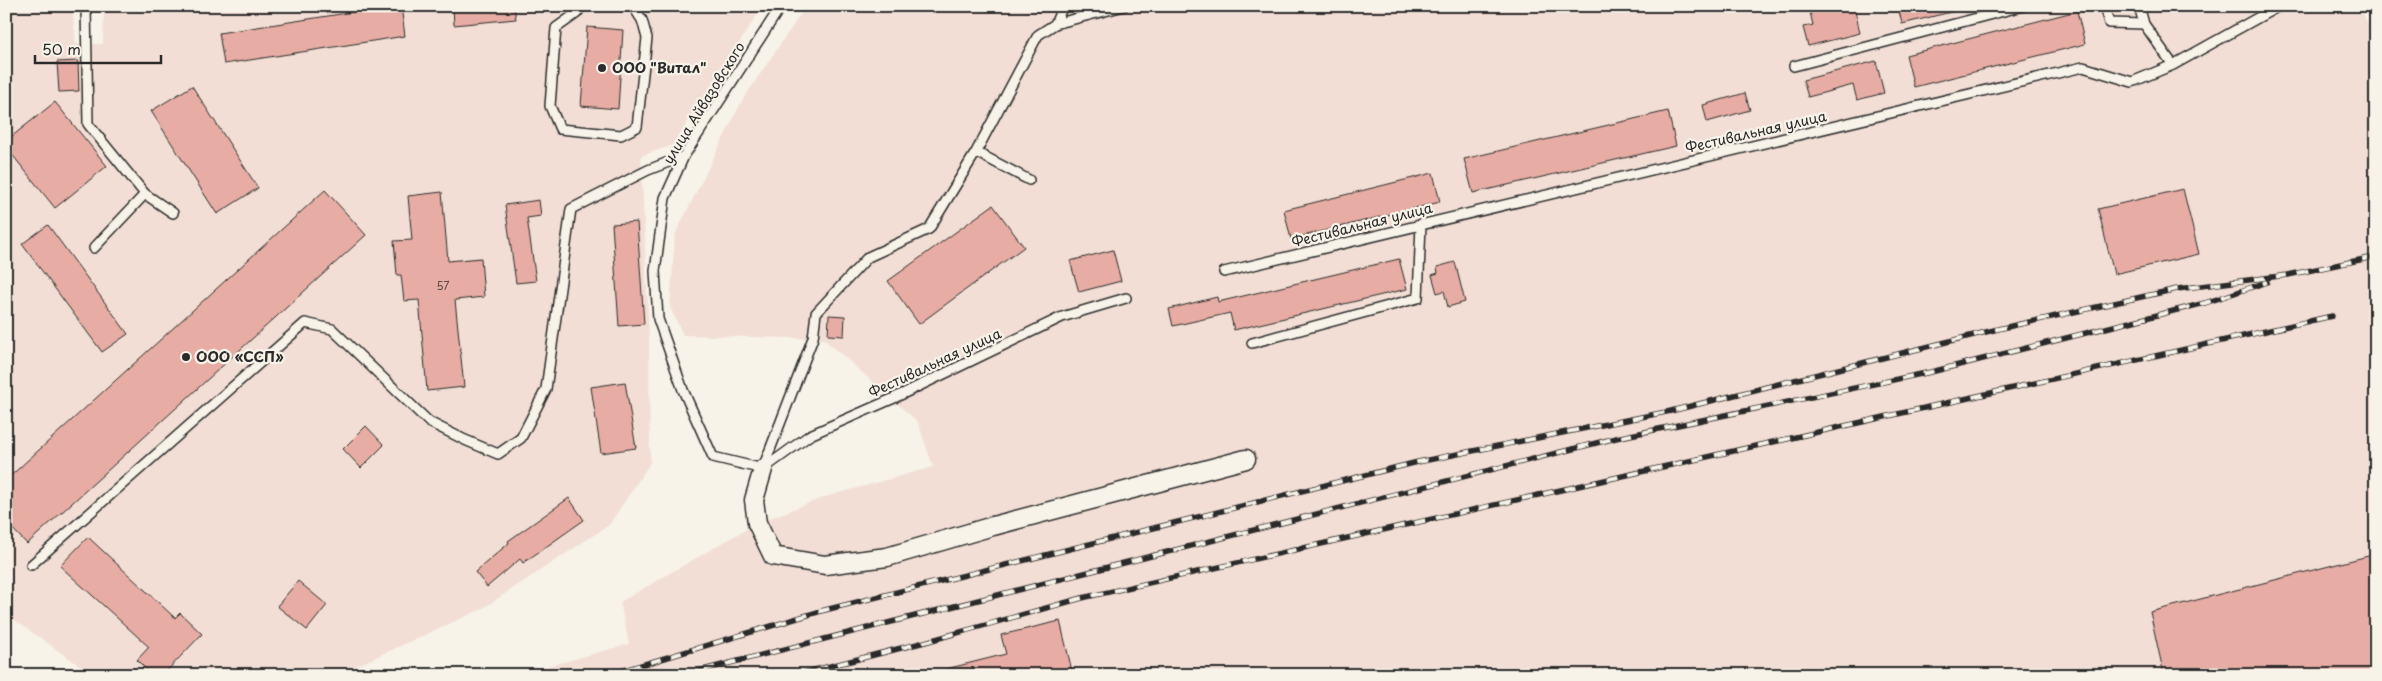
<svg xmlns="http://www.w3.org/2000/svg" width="2382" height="681" viewBox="0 0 2382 681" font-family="'Playpen Sans',sans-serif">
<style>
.built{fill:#f2ded4}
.building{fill:#e7ada4;stroke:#2b2b2b}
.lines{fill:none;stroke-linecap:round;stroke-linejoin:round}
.service-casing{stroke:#2b2b2b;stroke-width:12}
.minor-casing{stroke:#2b2b2b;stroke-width:21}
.service{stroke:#f7f3e8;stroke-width:9}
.minor{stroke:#f7f3e8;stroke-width:18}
.rail-casing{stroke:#2b2b2b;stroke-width:5.5}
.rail{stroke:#f7f3e8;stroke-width:4;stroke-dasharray:11;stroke-linecap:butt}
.poi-dot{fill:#2b2b2b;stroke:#f7f3e8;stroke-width:2}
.labels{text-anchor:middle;stroke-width:4.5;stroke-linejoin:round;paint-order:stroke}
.number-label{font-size:11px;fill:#5a4c49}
.poi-label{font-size:14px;font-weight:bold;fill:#2b2b2b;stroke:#f7f3e8;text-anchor:start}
.street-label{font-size:14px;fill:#2b2b2b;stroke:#f7f3e8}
</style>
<rect width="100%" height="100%" fill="#f7f3e8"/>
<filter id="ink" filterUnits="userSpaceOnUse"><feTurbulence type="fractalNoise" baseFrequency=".02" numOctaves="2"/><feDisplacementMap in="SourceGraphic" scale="10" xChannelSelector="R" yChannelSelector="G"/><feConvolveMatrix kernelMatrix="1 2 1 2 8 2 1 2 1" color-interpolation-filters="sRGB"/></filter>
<g filter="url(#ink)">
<path class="built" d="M 6,6 L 72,6 L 76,44 L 103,44 L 104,6 L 763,6 L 673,145 L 641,156 L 649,339 L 650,463 L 609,525 L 482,609 L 336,675 L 93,675 L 6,614 Z
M 806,6 L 2359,6 L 2376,39 L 2376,675 L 516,675 L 629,644 L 620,602 L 757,523 L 825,497 L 933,467 L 918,422 L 824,339 L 683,335 L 670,307 L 675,235 L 742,101 Z"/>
<path class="building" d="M 392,6 L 401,6 L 405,36 L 224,64 L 219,33 Z
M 453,6 L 514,6 L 516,19 L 454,25 Z
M 1816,6 L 1854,6 L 1860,33 L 1808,46 L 1803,27 L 1813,25 L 1809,8 Z
M 1898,6 L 1955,6 L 1955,11 L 1902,24 Z
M 2077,11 L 2085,44 L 1914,87 L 1906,55 Z
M 587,27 L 623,30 L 618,109 L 581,106 Z
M 78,61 L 79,91 L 59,92 L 57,62 Z
M 1876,61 L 1884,93 L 1857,100 L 1853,85 L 1808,97 L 1803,80 Z
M 192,86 L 258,188 L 217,214 L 151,111 Z
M 1745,93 L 1750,110 L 1707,122 L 1703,105 Z
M 55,102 L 107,166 L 55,208 L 6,147 L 6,141 Z
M 1668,111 L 1676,146 L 1473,193 L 1464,159 Z
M 1433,173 L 1440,202 L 1291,239 L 1284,210 Z
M 2183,189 L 2199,254 L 2114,274 L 2098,209 Z
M 325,190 L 366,235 L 27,544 L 6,522 L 6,480 Z
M 442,192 L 448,261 L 481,258 L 484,297 L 455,300 L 464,387 L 427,391 L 419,300 L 404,301 L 401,275 L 397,275 L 394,241 L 412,240 L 408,196 Z
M 539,200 L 541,216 L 527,218 L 536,281 L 516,283 L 505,205 Z
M 993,205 L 1024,247 L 919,324 L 888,281 Z
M 637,222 L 644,324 L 619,326 L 612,224 Z
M 48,225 L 128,334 L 102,352 L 22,244 Z
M 1113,250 L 1121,281 L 1079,292 L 1070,261 Z
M 1399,259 L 1407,289 L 1234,330 L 1230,313 L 1173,326 L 1169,309 L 1217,297 L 1218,302 Z
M 1455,262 L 1465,302 L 1448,307 L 1444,291 L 1437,293 L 1432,275 L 1438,273 L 1437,267 Z
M 829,315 L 845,316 L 844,336 L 828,335 Z
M 625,382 L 636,448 L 601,453 L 591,387 Z
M 366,426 L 384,445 L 361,468 L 343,449 Z
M 569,498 L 584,520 L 523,563 L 520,559 L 487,587 L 475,572 L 509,543 L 508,541 Z
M 88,537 L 175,618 L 180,613 L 202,634 L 163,675 L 152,675 L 137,660 L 149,647 L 60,566 Z
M 2376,554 L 2376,670 L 2355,675 L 2164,675 L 2150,612 Z
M 298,581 L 327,605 L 307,630 L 277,606 Z
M 1060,621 L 1073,675 L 943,675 L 942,670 L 1006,654 L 1001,635 Z"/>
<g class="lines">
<g class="service-casing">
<path id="service" d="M 86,6 L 88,124 L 145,194 L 173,213
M 582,6 L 577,13 L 556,28 L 550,106 L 560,129 L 621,135 L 637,127 L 647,38 L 642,20 L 633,6
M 2104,6 L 2109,23 L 2144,24
M 2139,6 L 2144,24 L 2173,65
M 1055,24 L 1124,6
M 1794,66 L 2023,6
M 1029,180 L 976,152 L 1038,35 L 1055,24 L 1063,6
M 94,248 L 145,194
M 1224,272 L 2083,67 L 2132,82 L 2173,65 L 2279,6
M 1252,343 L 1418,298 L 1421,224
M 763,468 L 813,338 L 816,313 L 868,257 L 929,229 L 976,152
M 763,469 L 713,457 L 683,390 L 658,319 L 655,271 L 665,198 L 684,156 L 781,6
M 763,469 L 810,435 L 892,399 L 1062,317 L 1126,298
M 31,565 L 305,323 L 332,329 L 429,422 L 465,440 L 498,454 L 521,438 L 546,389 L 571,209 L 648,170 L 684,156"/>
</g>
<g class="minor-casing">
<path id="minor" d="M 763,469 L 754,500 L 757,523 L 773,556 L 825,565 L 887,557 L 993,526 L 1246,459"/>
</g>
<use href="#service" class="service"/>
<use href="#minor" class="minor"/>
<g class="rail-casing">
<path id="rail" d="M 608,675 L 821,611 L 1418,462 L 1671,411 L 1998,329 L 2177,289 L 2288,275 L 2369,258
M 683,675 L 1616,438 L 1931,372 L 2205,303 L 2267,282
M 795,675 L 925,642 L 1082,598 L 2332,316"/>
</g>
<use href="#rail" class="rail"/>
</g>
</g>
<g class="poi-dot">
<circle cx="602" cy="68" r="5"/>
<circle cx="186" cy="357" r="5"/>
</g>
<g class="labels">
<g class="number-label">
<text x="443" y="290">57</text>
</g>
<g class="poi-label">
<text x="612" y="73">ООО "Витал"</text>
<text x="196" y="362">ООО «ССП»</text>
</g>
<g class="street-label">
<text transform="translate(704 103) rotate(-58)" y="5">улица Айвазовского</text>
<text transform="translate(1756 132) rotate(-13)" y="5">Фестивальная улица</text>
<text transform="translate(1362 225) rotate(-14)" y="5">Фестивальная улица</text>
<text transform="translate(935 363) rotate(-25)" y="5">Фестивальная улица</text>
</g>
</g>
<rect width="2382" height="681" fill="none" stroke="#f7f3e8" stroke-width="25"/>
<rect x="12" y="12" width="2357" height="656" fill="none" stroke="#2b2b2b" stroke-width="2" filter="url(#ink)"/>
<path d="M35 55v8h126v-8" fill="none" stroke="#2b2b2b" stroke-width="2.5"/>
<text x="42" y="55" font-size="15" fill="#2b2b2b" stroke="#f7f3e8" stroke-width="4" paint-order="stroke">50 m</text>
</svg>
